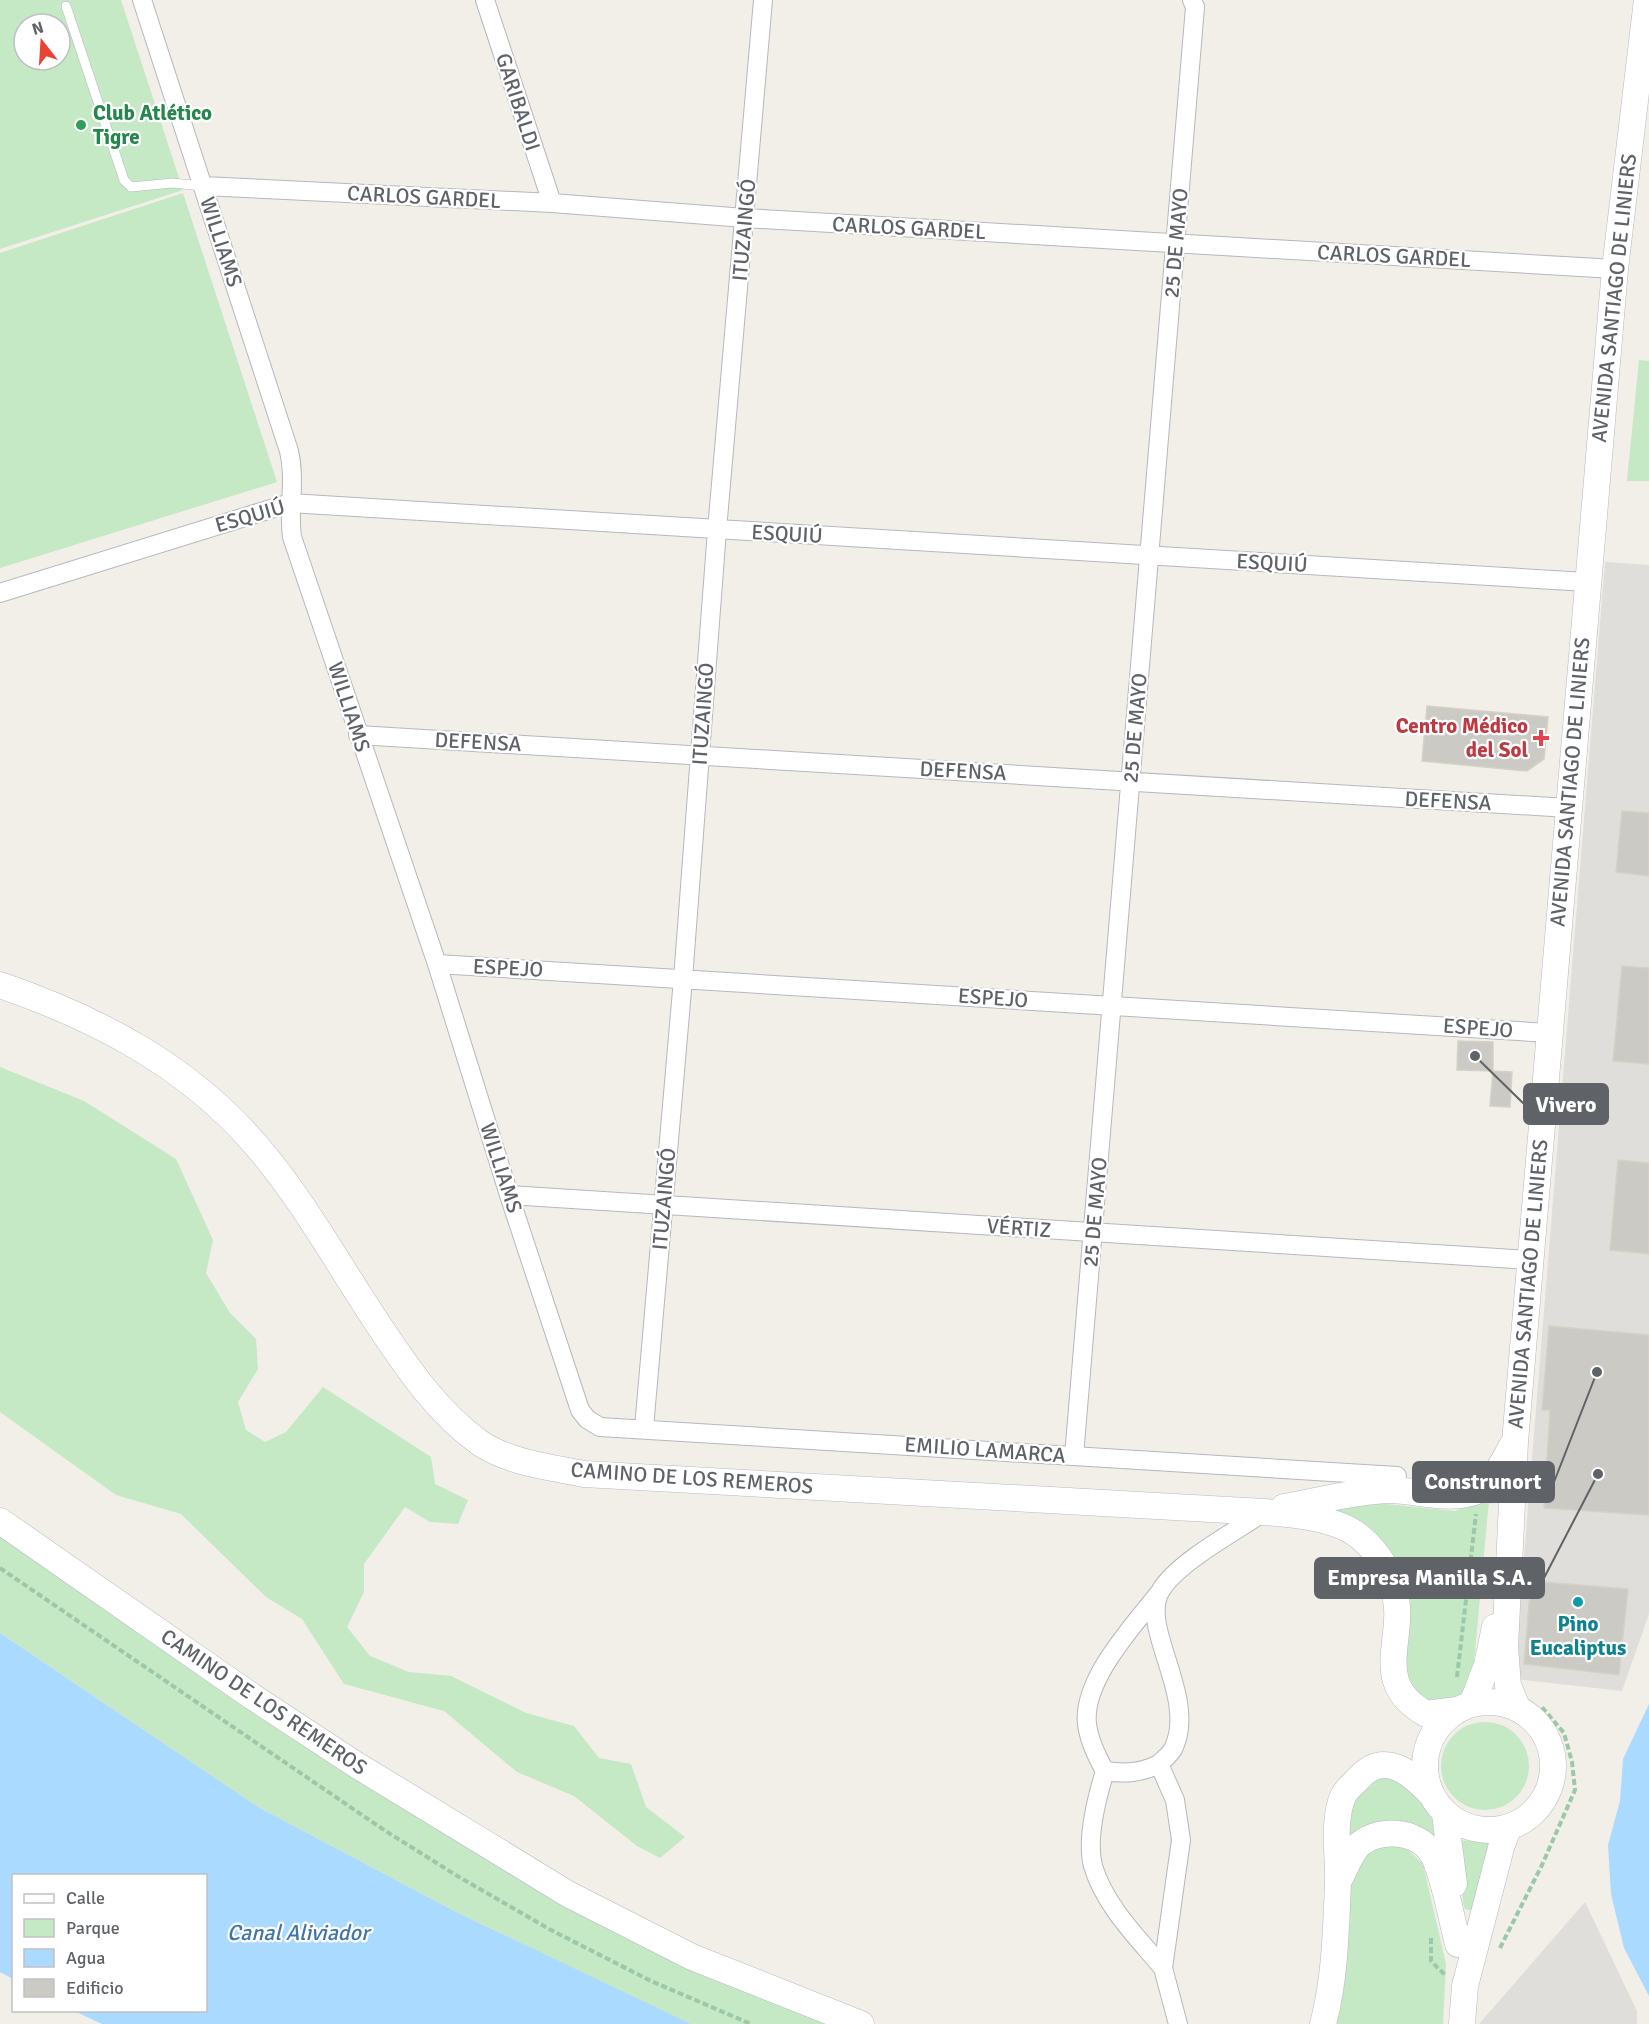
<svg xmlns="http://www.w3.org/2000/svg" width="1649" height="2024" viewBox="0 0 1649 2024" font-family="Signika,sans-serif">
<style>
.industrial{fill:#e0deda}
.green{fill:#c5e8c5;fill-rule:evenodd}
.water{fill:#aadaff}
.building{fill:#cccac5;stroke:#d6d1c6;stroke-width:1.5}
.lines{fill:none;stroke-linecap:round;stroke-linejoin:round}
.service-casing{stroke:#b5b8bc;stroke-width:10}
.minor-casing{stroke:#b5b8bc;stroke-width:20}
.secondary-casing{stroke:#b6babf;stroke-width:27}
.path{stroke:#9cc7a9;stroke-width:4;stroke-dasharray:6 3;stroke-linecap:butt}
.service{stroke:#fff;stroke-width:9}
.minor{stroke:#fff;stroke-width:18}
.secondary{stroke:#fff;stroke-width:26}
.leisure-dot{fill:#2e9e5b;stroke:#fff;stroke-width:2}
.health-dot{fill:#e0444e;stroke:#fff;stroke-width:2}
.culture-dot{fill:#0f9aa8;stroke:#fff;stroke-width:2}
.labels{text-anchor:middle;stroke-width:4.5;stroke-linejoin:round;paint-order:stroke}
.street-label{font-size:21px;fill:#5f6368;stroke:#fff}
.leisure-label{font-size:21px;font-weight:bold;fill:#27864d;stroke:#fff;text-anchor:start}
.health-label{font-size:21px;font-weight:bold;fill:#be3a42;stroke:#fff;text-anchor:end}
.culture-label{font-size:21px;font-weight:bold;fill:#0d838f;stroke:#fff}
.water-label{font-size:22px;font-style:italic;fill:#4174aa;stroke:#fff}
.leader{fill:none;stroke:#5f6368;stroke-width:2}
.callout-dot{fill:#5f6368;stroke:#fff;stroke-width:2}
.callout{fill:#5f6368;stroke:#5f6368;stroke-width:2}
.callout-label{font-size:22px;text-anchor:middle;font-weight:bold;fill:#fff}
</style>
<rect width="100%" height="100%" fill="#f1efe8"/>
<path class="industrial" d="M 1605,562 L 1649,565 L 1649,1614 L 1622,1691 L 1514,1679 Z
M 1585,1902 L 1637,2011 L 1637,2024 L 1479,2024 Z"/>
<path class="green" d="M 0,0 L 121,0 L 183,190 L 0,249 ZM 24,24 L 60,24 L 60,60 L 24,60 Z
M 183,193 L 277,482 L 0,568 L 0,253 Z
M 1639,360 L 1649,361 L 1649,481 L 1627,481 Z
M 0,1067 L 84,1101 L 176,1159 L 213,1240 L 206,1273 L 230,1313 L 256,1339 L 258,1369 L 238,1402 L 246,1430 L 265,1442 L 286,1432 L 323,1387 L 431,1457 L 435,1484 L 468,1500 L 458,1524 L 430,1522 L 405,1507 L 364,1564 L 364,1592 L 347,1627 L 370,1656 L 409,1672 L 451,1676 L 526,1713 L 574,1726 L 599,1758 L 631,1764 L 646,1807 L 685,1837 L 660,1858 L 637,1846 L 574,1796 L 517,1772 L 444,1711 L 344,1684 L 302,1619 L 266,1597 L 181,1514 L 116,1495 L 0,1412 Z
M 1489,1500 L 1472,1684 L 1463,1696 L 1443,1706 L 1419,1699 L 1403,1673 L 1405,1618 L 1334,1513 L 1337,1506 L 1377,1503 L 1454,1511 Z
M 0,1535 L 258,1715 L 830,2024 L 691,2024 L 684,2021 L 458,1913 L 258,1807 L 0,1633 Z
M1441 1766a44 44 0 1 1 88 0a44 44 0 1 1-88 0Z
M 1380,1776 C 1386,1776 1395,1775 1400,1777 C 1424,1788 1437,1824 1443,1846 L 1350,1839 L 1344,1835 L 1348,1802 Z
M 1460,1840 L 1489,1842 L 1479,1903 L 1474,1911 L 1465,1909 L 1463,1903 Z
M 1377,1846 L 1404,1846 L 1423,1864 L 1446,1964 L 1443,2024 L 1334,2024 L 1353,1863 Z"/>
<path class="water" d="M 0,1633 L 258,1807 L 458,1913 L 691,2024 L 102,2024 L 74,2011 L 206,2010 L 206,1876 L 14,1876 L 13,1979 L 0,1972 Z
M 1649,1704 L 1649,1996 L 1624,1948 L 1611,1894 L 1608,1845 L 1620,1801 L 1623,1759 Z"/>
<path class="building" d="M 1427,706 L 1548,717 L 1544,759 L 1527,771 L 1422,761 Z
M 1622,811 L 1649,813 L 1649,876 L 1616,872 Z
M 1622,966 L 1649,968 L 1649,1064 L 1613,1061 Z
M 1458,1041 L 1493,1042 L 1493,1071 L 1457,1070 Z
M 1493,1071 L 1512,1072 L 1510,1107 L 1490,1106 Z
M 1618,1160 L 1649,1163 L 1649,1254 L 1610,1250 Z
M 1549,1326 L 1649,1335 L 1649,1515 L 1544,1508 L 1550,1410 L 1542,1410 Z
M 1531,1581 L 1628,1589 L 1619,1675 L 1524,1664 Z"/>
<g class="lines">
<g class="service-casing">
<path id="service" d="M 66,6 L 124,180 L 131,187 L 172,183 L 203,186"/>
</g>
<g class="minor-casing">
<path id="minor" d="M 142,0 L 289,451 C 296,480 288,508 292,537 L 437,964 L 509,1195 L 580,1410 L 587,1419 L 600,1427 L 1397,1476
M 485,0 L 552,203
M 203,186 L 552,203 L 745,218 L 1615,269
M 0,593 L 290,503 L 1587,582
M 358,735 L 1568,808
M 437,964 L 1549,1033
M 509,1195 L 1530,1260
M 644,1428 L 683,979 L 717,530 L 763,0
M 1074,1456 L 1195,7 L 1192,0
M 1159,1593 C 1134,1625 1082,1680 1087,1724 C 1089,1741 1097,1757 1105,1771 C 1097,1797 1086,1839 1093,1866 C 1105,1906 1137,1937 1163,1968
M 1105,1771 C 1125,1774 1141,1773 1159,1764
M 1178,2024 L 1163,1968 L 1181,1840 L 1175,1800 L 1159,1764 C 1164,1759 1172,1753 1174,1747 C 1197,1695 1138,1626 1161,1590 C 1178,1562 1236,1531 1264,1512"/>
</g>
<g class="secondary-casing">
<path id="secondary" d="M 0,985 C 96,1018 187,1065 255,1144 C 303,1199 339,1266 380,1327 C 408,1369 438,1413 480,1443 C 510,1463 550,1467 584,1474 L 1264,1512 C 1288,1514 1312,1516 1336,1524 C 1370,1535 1395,1573 1397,1608 C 1399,1631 1389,1659 1396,1681 C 1401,1697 1413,1706 1426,1714 L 1457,1710
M 1284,1507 C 1319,1501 1354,1491 1389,1490 C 1417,1490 1450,1502 1477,1491 C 1493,1485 1504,1459 1513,1444
M 0,1521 L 253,1697 L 355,1764 L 568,1894 L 692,1957 L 861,2024
M1425 1766a64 64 0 1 1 128 0a64 64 0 1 1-128 0Z
M 1472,1704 L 1487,1665 L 1495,1627
M 1518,1709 L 1508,1686 L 1505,1647 L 1515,1442 L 1615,269 L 1647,0
M 1445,1814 L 1454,1884
M 1339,1880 C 1345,1870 1351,1851 1360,1844 C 1382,1826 1423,1831 1435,1859 C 1446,1885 1451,1917 1458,1944
M 1323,2024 C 1335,1980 1336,1929 1338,1883 C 1339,1855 1332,1823 1343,1796 C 1346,1790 1353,1784 1358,1779 C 1384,1750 1410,1772 1430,1793
M 1462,2024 L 1465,1986 L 1502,1844 L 1509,1827"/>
</g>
<path class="path" d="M 0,1568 L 384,1830 L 459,1877 L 549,1929 L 651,1981 L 751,2024
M 1457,1677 L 1476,1514
M 1431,1938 L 1431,1961 L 1446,1976
M 1500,1948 L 1542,1865 L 1575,1790 L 1572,1762 L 1564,1733 L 1541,1706"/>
<use href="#service" class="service"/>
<use href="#minor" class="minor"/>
<use href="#secondary" class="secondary"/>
</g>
<circle class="leisure-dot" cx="81" cy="125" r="6"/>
<path class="health-dot" d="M1538 729h6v6h6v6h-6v6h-6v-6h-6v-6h6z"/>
<circle class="culture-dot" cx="1578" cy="1602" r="6"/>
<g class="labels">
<g class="street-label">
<text transform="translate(518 102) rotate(72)" y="7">GARIBALDI</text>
<text transform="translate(424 197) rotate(3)" y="7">CARLOS GARDEL</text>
<text transform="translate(909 228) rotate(3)" y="7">CARLOS GARDEL</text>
<text transform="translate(744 230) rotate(-85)" y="7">ITUZAINGÓ</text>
<text transform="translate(221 242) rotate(72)" y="7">WILLIAMS</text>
<text transform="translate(1176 243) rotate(-85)" y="7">25 DE MAYO</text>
<text transform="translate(1394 256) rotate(3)" y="7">CARLOS GARDEL</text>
<text transform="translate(1614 298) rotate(-84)" y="7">AVENIDA SANTIAGO DE LINIERS</text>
<text transform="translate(250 516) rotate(-16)" y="7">ESQUIÚ</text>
<text transform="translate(787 534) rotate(3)" y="7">ESQUIÚ</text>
<text transform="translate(1272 563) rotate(3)" y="7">ESQUIÚ</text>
<text transform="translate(349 707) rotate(72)" y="7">WILLIAMS</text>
<text transform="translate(703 714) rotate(-86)" y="7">ITUZAINGÓ</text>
<text transform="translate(1135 728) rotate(-85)" y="7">25 DE MAYO</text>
<text transform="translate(478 742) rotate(3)" y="7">DEFENSA</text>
<text transform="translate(963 771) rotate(3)" y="7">DEFENSA</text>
<text transform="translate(1570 782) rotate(-85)" y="7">AVENIDA SANTIAGO DE LINIERS</text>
<text transform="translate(1448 801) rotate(3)" y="7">DEFENSA</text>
<text transform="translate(508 968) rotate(3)" y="7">ESPEJO</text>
<text transform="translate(993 998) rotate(4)" y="7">ESPEJO</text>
<text transform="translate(1478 1028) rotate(4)" y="7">ESPEJO</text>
<text transform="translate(501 1168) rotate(72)" y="7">WILLIAMS</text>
<text transform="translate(664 1199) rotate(-85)" y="7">ITUZAINGÓ</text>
<text transform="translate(1095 1212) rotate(-85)" y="7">25 DE MAYO</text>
<text transform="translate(1019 1228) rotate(4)" y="7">VÉRTIZ</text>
<text transform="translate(1528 1284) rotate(-85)" y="7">AVENIDA SANTIAGO DE LINIERS</text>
<text transform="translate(985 1450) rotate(4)" y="7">EMILIO LAMARCA</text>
<text transform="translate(692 1478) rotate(4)" y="7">CAMINO DE LOS REMEROS</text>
<text transform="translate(264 1702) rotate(34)" y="7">CAMINO DE LOS REMEROS</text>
</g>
<g class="leisure-label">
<text x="93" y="120">Club Atlético<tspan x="93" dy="24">Tigre</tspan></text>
</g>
<g class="health-label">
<text x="1528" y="733">Centro Médico<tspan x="1528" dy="24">del Sol</tspan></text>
</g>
<g class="culture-label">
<text x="1578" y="1631">Pino<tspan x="1578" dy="24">Eucaliptus</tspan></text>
</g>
<g class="water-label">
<text x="298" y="1940">Canal Aliviador</text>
</g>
</g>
<path class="leader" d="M1475 1056L1524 1104M1597 1372L1554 1482M1598 1474L1544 1578"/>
<g class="callout-dot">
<circle cx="1475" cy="1056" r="6"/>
<circle cx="1597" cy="1372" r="6"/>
<circle cx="1598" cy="1474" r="6"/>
</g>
<g class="callout">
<rect x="1524" y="1084" width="84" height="40" rx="6"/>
<rect x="1413" y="1462" width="141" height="40" rx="6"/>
<rect x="1315" y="1558" width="229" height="40" rx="6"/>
</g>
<g class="callout-label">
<text x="1566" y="1112">Vivero</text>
<text x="1483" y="1489">Construnort</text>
<text x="1430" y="1585">Empresa Manilla S.A.</text>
</g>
<rect x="12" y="1874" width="195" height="138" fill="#ffffff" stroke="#bfc1c3" stroke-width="1.5"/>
<rect x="24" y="1894" width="30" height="9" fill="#ffffff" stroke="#bfc1c3" stroke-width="1.5"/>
<text x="66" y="1904" font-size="18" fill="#5f6368">Calle</text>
<rect x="24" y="1919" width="30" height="18" fill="#c5e8c5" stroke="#bfc1c3" stroke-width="1.5"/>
<text x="66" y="1934" font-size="18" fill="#5f6368">Parque</text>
<rect x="24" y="1949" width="30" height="18" fill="#aadaff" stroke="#bfc1c3" stroke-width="1.5"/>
<text x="66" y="1964" font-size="18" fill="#5f6368">Agua</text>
<rect x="24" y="1979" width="30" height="18" fill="#cccac5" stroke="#bfc1c3" stroke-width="1.5"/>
<text x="66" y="1994" font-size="18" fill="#5f6368">Edificio</text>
<g transform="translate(42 42) rotate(343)"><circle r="28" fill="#ffffff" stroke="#bfc1c3" stroke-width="1.5"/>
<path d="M0-4.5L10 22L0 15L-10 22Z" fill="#ea4335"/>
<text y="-9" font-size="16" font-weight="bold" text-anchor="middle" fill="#5f6368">N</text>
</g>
</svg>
